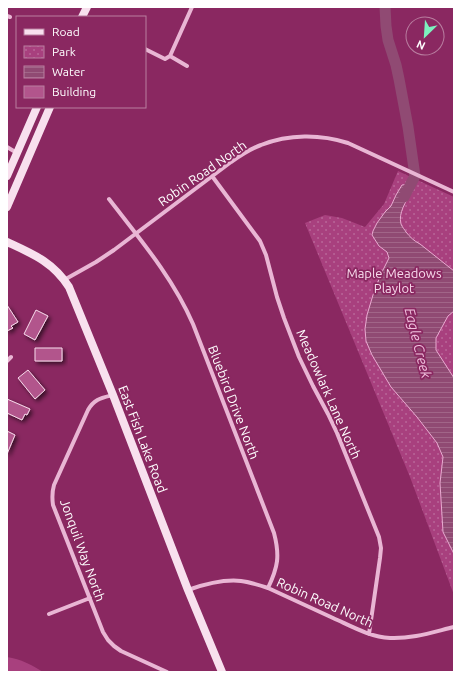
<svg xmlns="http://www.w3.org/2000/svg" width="461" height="679" viewBox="0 0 461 679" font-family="Ubuntu,sans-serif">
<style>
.grass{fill:#a8407e}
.park{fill:url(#park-dots)}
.water{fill:url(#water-rules);stroke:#e9aad1}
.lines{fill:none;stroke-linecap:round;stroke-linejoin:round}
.river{stroke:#904a73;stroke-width:11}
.building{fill:#b2558c;stroke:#f7daeb;filter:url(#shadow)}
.street{stroke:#e9b6d4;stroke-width:4}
.secondary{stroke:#f8e0ee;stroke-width:8}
.labels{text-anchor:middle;stroke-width:3.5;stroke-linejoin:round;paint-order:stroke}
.street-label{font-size:13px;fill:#fff;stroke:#8a2861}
.park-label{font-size:13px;fill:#f7daeb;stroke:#8a2861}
.water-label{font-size:14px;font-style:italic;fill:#f0c1de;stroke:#8a2861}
</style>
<defs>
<pattern id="park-dots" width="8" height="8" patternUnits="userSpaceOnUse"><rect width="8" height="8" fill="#a8407e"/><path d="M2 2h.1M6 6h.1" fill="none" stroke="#b96698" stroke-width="1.8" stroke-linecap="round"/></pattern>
<pattern id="water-rules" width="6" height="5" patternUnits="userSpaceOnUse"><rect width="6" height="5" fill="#904a73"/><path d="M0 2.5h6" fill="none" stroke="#a16588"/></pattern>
<filter id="shadow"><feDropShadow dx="2.5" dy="2.5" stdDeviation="2" flood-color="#0009"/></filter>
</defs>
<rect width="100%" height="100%" fill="#8a2861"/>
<path class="grass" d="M 7,657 C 21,659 32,665 43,672 L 7,672 Z"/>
<path class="park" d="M 398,171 L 454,197 L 454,595 L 410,477 L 305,223 L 325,215 L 342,218 L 365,227 L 384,204 Z"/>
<path class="water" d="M 410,184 L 412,192 C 406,201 398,213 401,224 C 402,227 405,230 406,232 C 410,237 414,241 420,244 L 454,271 L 454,311 L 448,316 L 436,338 L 436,350 L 454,378 L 454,554 L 443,532 L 440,483 L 443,457 L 437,443 L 417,417 L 391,387 L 372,355 L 366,341 L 365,329 L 367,315 L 373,295 L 381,274 L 389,258 L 387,252 L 379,246 L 372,235 L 373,231 L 377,223 L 385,212 L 391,206 L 396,195 L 402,185 Z"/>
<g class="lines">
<path class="river" d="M 385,7 L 386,26 L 388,40 L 396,65 L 399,79 L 408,127 L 415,176 L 404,197"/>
</g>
<path class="building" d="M 7,305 L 18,322 L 11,326 L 13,328 L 7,331 Z
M 36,310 L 48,316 L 35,340 L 24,334 Z
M 35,348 L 62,348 L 62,361 L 35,361 Z
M 28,370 L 45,390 L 35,399 L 18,378 Z
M 7,399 L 30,409 L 27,415 L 25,414 L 22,420 L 7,413 Z
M 7,431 L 15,435 L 7,454 Z"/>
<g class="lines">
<path class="street" d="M 7,16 L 10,17
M 145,49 L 165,59 L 170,56 L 187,66
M 170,56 L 192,7
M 7,147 L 17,153
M 212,176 L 260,241 L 266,255 L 277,297 L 284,318 L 299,357 L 313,386 L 328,414 L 337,433 L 379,537 L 381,548 L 380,558 L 369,634
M 109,199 C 140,239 173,278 193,324 L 274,533 C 280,556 278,567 268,588
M 64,280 L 96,262 L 114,250 L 231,162 C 241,155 250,149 261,145 C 289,134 320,134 348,143 L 454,192
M 7,361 L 11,357
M 113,395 C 101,398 94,399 88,410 L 54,485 C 52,492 52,498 53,505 L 103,632 L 108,640 L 114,646 L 121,651 L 167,672
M 188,590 C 205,584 223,579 241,581 C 250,582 259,585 268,588 C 290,598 311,608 333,618 C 351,626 370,637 390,638 C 412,639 433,632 454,627
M 49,614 L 90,598"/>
<path class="secondary" d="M 82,17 L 87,7
M 7,176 L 37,107
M 7,207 L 50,107
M 7,242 C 33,254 53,262 69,287 L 113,395 L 188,590 L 222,672"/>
</g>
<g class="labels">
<g class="street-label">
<text transform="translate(202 173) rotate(-35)" y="5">Robin Road North</text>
<text transform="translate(329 394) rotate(66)" y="5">Meadowlark Lane North</text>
<text transform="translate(234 402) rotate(69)" y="5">Bluebird Drive North</text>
<text transform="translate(143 439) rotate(69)" y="5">East Fish Lake Road</text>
<text transform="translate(83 550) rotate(70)" y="5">Jonquil Way North</text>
<text transform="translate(325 602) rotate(24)" y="5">Robin Road North</text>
</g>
<g class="park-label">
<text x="394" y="278">Maple Meadows<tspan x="394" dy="15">Playlot</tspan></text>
</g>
<g class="water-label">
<text transform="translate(418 343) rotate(76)" y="5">Eagle Creek</text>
</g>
</g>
<rect width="461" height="679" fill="none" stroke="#ffffff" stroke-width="16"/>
<rect x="16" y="16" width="130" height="92" fill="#8a2861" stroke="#b97ea0"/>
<rect x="24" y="29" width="20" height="6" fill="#f8e0ee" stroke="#b97ea0"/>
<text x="52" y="36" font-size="12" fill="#ffffff">Road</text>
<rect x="24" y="46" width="20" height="12" fill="url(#park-dots)" stroke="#b97ea0"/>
<text x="52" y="56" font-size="12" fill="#ffffff">Park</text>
<rect x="24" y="66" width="20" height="12" fill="url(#water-rules)" stroke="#b97ea0"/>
<text x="52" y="76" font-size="12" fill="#ffffff">Water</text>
<rect x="24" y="86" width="20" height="12" fill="#b2558c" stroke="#b97ea0"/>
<text x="52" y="96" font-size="12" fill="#ffffff">Building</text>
<g transform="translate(425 36) rotate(205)"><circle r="19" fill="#8a2861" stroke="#b97ea0"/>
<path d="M0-3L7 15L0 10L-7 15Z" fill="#7cf1be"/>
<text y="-6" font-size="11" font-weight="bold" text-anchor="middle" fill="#ffffff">N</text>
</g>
</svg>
